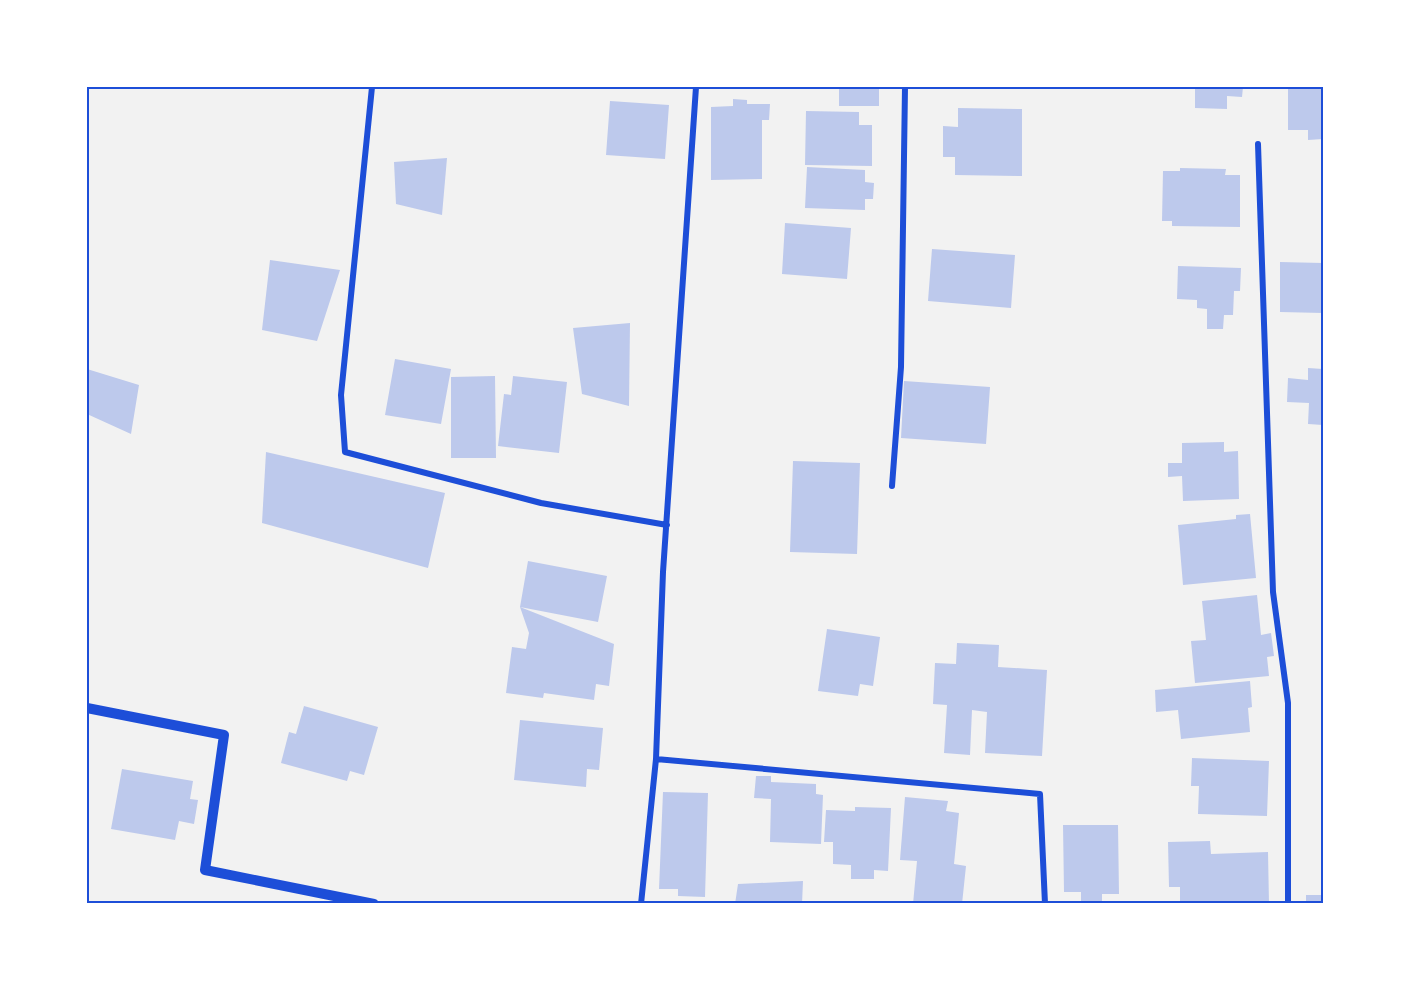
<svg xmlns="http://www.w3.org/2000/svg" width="1410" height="991" viewBox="0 0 1410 991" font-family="'Fira Sans Condensed',sans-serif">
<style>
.building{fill:#bdc9ec}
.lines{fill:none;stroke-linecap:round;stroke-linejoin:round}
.minor{stroke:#1d4ed8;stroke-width:6}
.tertiary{stroke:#1d4ed8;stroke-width:10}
.neatline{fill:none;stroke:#1d4ed8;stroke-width:2}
</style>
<rect width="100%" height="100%" fill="#f2f2f2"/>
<path class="building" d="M 839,87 L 879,87 L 879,106 L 839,106 Z
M 1195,87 L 1243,87 L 1242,97 L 1227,96 L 1227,109 L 1195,108 Z
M 1288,87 L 1323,87 L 1323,139 L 1308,140 L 1308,130 L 1288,130 Z
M 733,99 L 747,100 L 747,104 L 770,104 L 769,120 L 762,120 L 762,179 L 711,180 L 711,107 L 733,106 Z
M 610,101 L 669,105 L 665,159 L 606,155 Z
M 958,108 L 1022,109 L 1022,176 L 955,175 L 955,157 L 943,157 L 943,126 L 958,127 Z
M 806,111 L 859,112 L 859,125 L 872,125 L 872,166 L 805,165 Z
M 447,158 L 442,215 L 396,204 L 394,162 Z
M 807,167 L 865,170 L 865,182 L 874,183 L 873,199 L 865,199 L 865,210 L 805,208 Z
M 1180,168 L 1226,169 L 1225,175 L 1240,175 L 1240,227 L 1172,226 L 1172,221 L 1162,221 L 1163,171 L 1180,171 Z
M 785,223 L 851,228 L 847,279 L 782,274 Z
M 932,249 L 1015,255 L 1011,308 L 928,301 Z
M 270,260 L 340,270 L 317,341 L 262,330 Z
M 1280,262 L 1323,263 L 1323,313 L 1280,312 Z
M 1178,266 L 1241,268 L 1240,291 L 1234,291 L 1233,315 L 1224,315 L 1223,329 L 1207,329 L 1207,309 L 1197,308 L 1197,300 L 1177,299 Z
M 630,323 L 629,406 L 582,394 L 573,328 Z
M 395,359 L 451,369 L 441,424 L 385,415 Z
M 1308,368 L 1323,369 L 1323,425 L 1308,424 L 1309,403 L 1287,402 L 1288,378 L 1308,380 Z
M 87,369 L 139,385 L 131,434 L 87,414 Z
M 495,376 L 496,458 L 451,458 L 451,377 Z
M 513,376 L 567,382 L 559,453 L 498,446 L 504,394 L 511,395 Z
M 904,381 L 990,387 L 986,444 L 901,438 Z
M 1224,442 L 1224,452 L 1238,451 L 1239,499 L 1183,501 L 1182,476 L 1168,477 L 1168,463 L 1182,463 L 1182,443 Z
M 266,452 L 445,493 L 428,568 L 262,523 Z
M 793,461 L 860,463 L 857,554 L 790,552 Z
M 1250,514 L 1256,578 L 1183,585 L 1178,525 L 1236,519 L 1236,515 Z
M 528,561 L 607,576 L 598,622 L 520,607 Z
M 1257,595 L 1261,635 L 1271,633 L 1274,656 L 1267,657 L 1269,676 L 1195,683 L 1191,641 L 1206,640 L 1202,601 Z
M 520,607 L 614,644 L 609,686 L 596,684 L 594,700 L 544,693 L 543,698 L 506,693 L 512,647 L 526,649 L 529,633 Z
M 827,629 L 880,637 L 873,686 L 860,684 L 858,696 L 818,691 Z
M 957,643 L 999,645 L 998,667 L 1047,670 L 1042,756 L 985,753 L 987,712 L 972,710 L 970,755 L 944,753 L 947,705 L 933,704 L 935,663 L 956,664 Z
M 1250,681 L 1252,707 L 1248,708 L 1250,732 L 1181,739 L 1178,710 L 1156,712 L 1155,690 Z
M 304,706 L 378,727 L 364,775 L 350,771 L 347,781 L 281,763 L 289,732 L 296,734 Z
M 520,720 L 603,728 L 599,770 L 587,769 L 586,787 L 514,780 Z
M 1192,758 L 1269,761 L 1267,816 L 1198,814 L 1199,786 L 1191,786 Z
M 122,769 L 193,781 L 190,799 L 198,800 L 194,824 L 179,821 L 175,840 L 111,829 Z
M 756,776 L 771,776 L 771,782 L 816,784 L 816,794 L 823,795 L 821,844 L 770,842 L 771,799 L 754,798 Z
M 663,792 L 708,793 L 705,897 L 678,896 L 678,889 L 659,889 Z
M 905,797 L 948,801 L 946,811 L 959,813 L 954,864 L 966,866 L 962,904 L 913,904 L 917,861 L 900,860 Z
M 855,807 L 891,808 L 888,871 L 874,870 L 874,879 L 851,879 L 851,865 L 833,864 L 833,842 L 824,842 L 826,810 L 855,811 Z
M 1063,825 L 1118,825 L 1119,894 L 1102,894 L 1102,904 L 1081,904 L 1081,892 L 1064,892 Z
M 1210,841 L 1211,854 L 1268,852 L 1269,904 L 1180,904 L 1180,887 L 1169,887 L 1168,842 Z
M 803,881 L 802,904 L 735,904 L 738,884 Z
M 1306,895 L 1323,895 L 1323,904 L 1306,904 Z"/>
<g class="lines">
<path class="minor" d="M 372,87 L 341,395 L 345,452 L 541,503 L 667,525
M 1258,144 L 1273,592 L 1288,703 L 1288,904
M 892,486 L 901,367 L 905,87
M 656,759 L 1040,794 L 1045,904
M 641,904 L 656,759 L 663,572 L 696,87"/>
<path class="tertiary" d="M 87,708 L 224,735 L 205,870 L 374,904"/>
</g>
<rect width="1410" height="991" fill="none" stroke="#ffffff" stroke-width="177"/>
<rect x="88" y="88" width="1234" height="814" class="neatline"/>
</svg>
